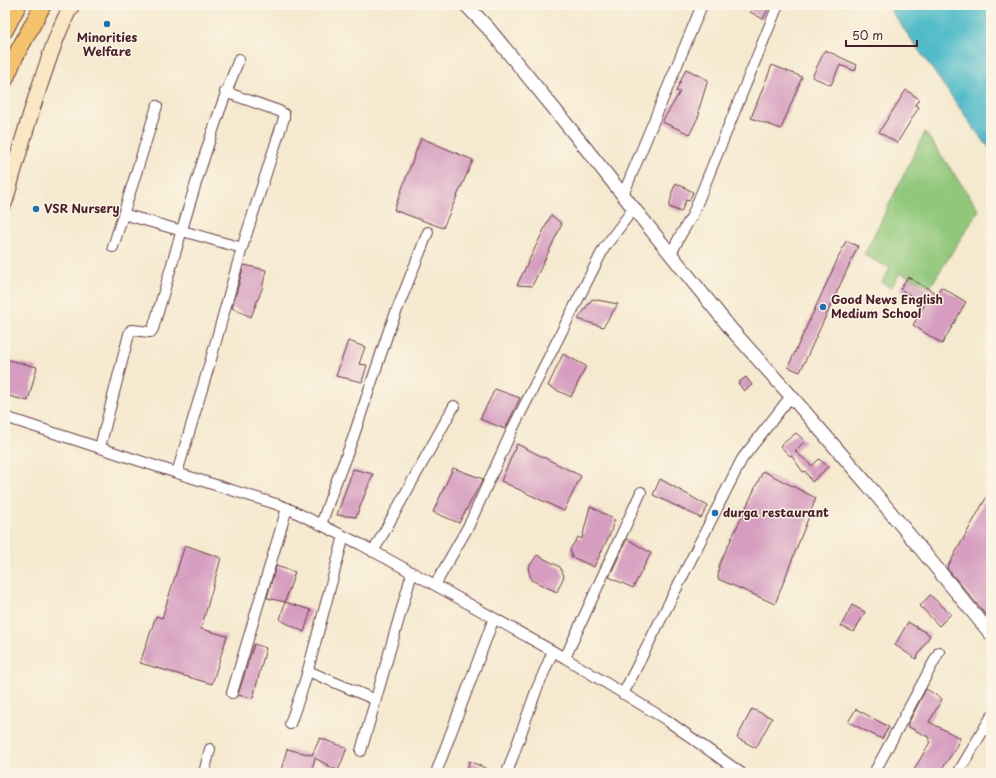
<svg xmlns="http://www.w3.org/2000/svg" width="996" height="778" viewBox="0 0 996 778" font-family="'Playpen Sans',sans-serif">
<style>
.green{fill:#90c77a;stroke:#6d7352}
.water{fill:#4fbbc9;stroke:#4c6d7a}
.building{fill:#d69dc0}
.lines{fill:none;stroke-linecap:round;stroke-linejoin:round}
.minor-casing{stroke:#643d44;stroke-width:12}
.tertiary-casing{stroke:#643d44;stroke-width:15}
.secondary-casing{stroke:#643d44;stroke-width:17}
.primary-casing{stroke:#643d44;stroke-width:18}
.minor{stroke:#fff;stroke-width:10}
.tertiary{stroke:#fff;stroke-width:13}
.secondary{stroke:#fae7c3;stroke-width:15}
.primary{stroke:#f3c26a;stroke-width:16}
.poi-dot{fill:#1f6fb2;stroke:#fcf5e5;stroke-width:1.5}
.labels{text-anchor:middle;stroke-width:3;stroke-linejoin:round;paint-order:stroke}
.poi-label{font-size:12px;font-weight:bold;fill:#4a1f2b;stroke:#fcf5e5;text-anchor:start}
</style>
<rect width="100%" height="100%" fill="#fcf5e5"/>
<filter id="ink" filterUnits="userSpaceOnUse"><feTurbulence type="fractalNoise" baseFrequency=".025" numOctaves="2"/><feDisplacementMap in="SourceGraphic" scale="8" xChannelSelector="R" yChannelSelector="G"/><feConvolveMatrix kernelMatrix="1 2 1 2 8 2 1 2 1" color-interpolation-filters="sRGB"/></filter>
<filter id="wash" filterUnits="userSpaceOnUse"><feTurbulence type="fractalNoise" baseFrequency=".012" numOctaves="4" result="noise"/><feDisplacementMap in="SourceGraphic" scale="16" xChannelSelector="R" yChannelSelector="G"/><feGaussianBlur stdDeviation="0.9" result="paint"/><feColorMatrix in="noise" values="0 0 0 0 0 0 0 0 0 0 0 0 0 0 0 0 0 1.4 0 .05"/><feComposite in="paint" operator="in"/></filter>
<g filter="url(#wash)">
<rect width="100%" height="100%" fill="#f5e9cf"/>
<path class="green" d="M 925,132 L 979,210 L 930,287 L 900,273 L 891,288 L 882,282 L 890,268 L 864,255 Z"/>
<path class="water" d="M 887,5 L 991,5 L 991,150 L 978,134 Z"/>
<g id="blocks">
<path class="building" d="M 753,5 L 770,5 L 763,19 L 750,12 Z
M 825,50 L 857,65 L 855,71 L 840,65 L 831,85 L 812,77 Z
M 772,65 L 802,77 L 781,129 L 751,118 Z
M 686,69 L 708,80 L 698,112 L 700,113 L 690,134 L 662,122 L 680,92 L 676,91 Z
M 906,90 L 919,99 L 915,105 L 919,107 L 897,143 L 879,132 Z
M 421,138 L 473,160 L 443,228 L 394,210 Z
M 676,183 L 693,192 L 689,201 L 686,200 L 681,212 L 669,207 L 672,195 L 671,194 Z
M 551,215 L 562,224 L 532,286 L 517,285 Z
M 846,241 L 858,246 L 800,372 L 788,367 Z
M 244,265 L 266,270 L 262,289 L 251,317 L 232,308 Z
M 908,277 L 937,294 L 941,287 L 966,302 L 942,344 L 913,325 L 925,304 L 900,289 Z
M 592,299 L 618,304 L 603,327 L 578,319 Z
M 348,341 L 365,347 L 359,364 L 367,365 L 362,382 L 336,376 Z
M 563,354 L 586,366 L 571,397 L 548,386 Z
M 5,359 L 37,367 L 28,401 L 5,395 Z
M 746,377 L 752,385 L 744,391 L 738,383 Z
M 495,389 L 520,398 L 505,429 L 480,419 Z
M 796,433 L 805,441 L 795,451 L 812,466 L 819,459 L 828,467 L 812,482 L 805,471 L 803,472 L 791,455 L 790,456 L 780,446 Z
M 517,444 L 581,476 L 564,511 L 501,481 Z
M 453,468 L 483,479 L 459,523 L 433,512 Z
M 353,469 L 373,474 L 356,517 L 337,515 Z
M 763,471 L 816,498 L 775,604 L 718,579 L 719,565 Z
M 660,479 L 708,506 L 701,518 L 653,495 Z
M 991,489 L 991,621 L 947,568 Z
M 590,506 L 615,520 L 611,529 L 612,530 L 594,567 L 572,557 L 570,549 L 578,537 L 582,539 Z
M 627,539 L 651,553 L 633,588 L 609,577 Z
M 185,545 L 221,558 L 201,629 L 227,636 L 212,684 L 140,663 L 156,616 L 162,618 Z
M 537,555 L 560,567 L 564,576 L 557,592 L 531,580 L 528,568 Z
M 276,566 L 295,572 L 285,602 L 267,598 Z
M 930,595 L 951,614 L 939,626 L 920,606 Z
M 285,602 L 311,610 L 304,632 L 280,620 Z
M 852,605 L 865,612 L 854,632 L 841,626 Z
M 908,622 L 930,635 L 916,659 L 895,645 Z
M 254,644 L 266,648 L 253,698 L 238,695 Z
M 926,689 L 942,699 L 929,722 L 960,738 L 954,751 L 939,773 L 920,773 L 914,770 L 930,742 L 928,741 L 930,738 L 907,726 Z
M 752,709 L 772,718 L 756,748 L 737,738 Z
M 856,709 L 889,727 L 882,739 L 848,722 Z
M 320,738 L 347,748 L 338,771 L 315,758 L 311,773 L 292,773 L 281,770 L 287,749 L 312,755 Z
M 469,761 L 497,773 L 467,773 Z"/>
</g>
</g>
<g filter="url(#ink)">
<use href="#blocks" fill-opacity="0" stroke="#643d44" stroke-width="1"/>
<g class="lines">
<g class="minor-casing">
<path id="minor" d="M 623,195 L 702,5
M 123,214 L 242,248
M 113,247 L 157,106
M 671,254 L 680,236 L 692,216 L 778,5
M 5,417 L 177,473 L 276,504 L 287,508 L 360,544 L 444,590 L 565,658 L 665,719 L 741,773
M 100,447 L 129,334 L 131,330 L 133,330 L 149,332 L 151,332 L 153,329 C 180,238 204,147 239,59
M 177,473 L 211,359 L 242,248 L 284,118 L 284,114 L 279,111 L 225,92
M 321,525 L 333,490 L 352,441 L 389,330 L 428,232
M 373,552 L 454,406
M 435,585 L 469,525 L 513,428 L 604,248 L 634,208
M 565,658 L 641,492
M 308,671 L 376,700
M 232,693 L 287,508
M 623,694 L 742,459 L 791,396
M 290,724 L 305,681 L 344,536
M 361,751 L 412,573
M 204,773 L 210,749
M 436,773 L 494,618
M 507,773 L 536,691 L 553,651
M 874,773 L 939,652
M 958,773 L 991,717"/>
</g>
<g class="tertiary-casing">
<path id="tertiary" d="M 466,5 L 488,28 L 552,106 L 623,195 L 731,329 L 791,396 L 868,485 L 991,634"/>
</g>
<g class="secondary-casing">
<path id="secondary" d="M 5,202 C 16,162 28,121 41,82 C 50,56 58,29 72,5"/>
</g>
<g class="primary-casing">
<path id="primary" d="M 5,30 L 18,5
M 5,80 L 15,57 L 43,5"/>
</g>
<use href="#minor" class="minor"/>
<use href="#tertiary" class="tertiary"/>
<use href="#secondary" class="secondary"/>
<use href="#primary" class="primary"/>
</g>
</g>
<g class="poi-dot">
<circle cx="107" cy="24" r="4"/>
<circle cx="36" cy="209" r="4"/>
<circle cx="823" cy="307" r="4"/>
<circle cx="715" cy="513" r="4"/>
</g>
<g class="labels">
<g class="poi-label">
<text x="107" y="42" text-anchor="middle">Minorities<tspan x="107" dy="14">Welfare</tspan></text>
<text x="44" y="213">VSR Nursery</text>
<text x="831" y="304">Good News English<tspan x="831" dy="14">Medium School</tspan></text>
<text x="723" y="517">durga restaurant</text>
</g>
</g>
<rect width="996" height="778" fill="none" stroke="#fcf5e5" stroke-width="20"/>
<path d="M846 40v6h71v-6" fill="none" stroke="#4a1f2b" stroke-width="2"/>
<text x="852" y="40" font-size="12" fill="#4a1f2b" stroke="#fcf5e5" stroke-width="3" paint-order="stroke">50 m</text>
</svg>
